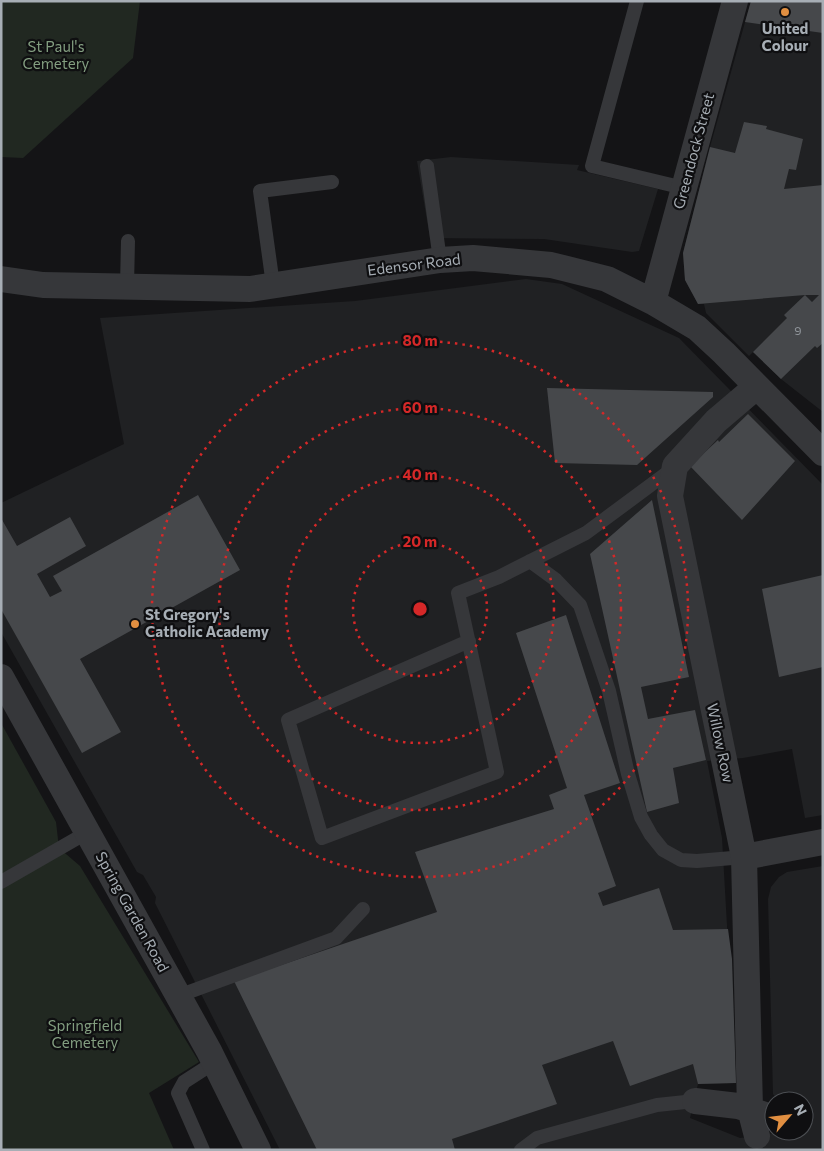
<svg xmlns="http://www.w3.org/2000/svg" width="824" height="1151" viewBox="0 0 824 1151" font-family="Commissioner,sans-serif">
<style>
.built{fill:#202123}
.green{fill:#212821}
.building{fill:#46484b}
.lines{fill:none;stroke-linecap:round;stroke-linejoin:round}
.service{stroke:#36373a;stroke-width:14}
.minor{stroke:#36373a;stroke-width:26}
.ring{fill:none;stroke:#d62828;stroke-width:2.5;stroke-dasharray:2.5 5}
.poi-dot{fill:#e18f41;stroke:#0f0f11;stroke-width:2}
.labels{text-anchor:middle;stroke-width:4.5;stroke-linejoin:round;paint-order:stroke}
.number-label{font-size:12px;fill:#8f949a}
.poi-label{font-size:15px;font-weight:bold;fill:#a7aeb5;stroke:#0f0f11}
.park-label{font-size:15px;fill:#839e80;stroke:#0f0f11}
.street-label{font-size:15px;fill:#a7aeb5;stroke:#0f0f11}
.centre{fill:#d62828;stroke:#0f0f11;stroke-width:2.5}
.ring-label{font-size:15px;text-anchor:middle;font-weight:bold;fill:#d62828;stroke:#0f0f11;stroke-width:4.5;stroke-linejoin:round;paint-order:stroke}
</style>
<rect width="100%" height="100%" fill="#141416"/>
<path class="built" d="M 751,1 L 823,1 L 823,412 L 781,379 L 753,352 L 749,356 L 706,313 L 704,304 L 698,304 L 685,280 L 683,253 L 710,147 Z
M 451,157 L 579,165 L 577,170 L 658,189 L 639,251 L 632,252 L 544,239 L 430,238 L 417,161 Z
M 526,279 L 562,284 L 679,338 L 823,485 L 823,815 L 805,818 L 792,749 L 743,758 L 707,761 L 722,838 L 736,1083 L 698,1084 L 690,1118 L 740,1138 L 775,1133 L 776,1131 L 804,1131 L 804,1101 L 778,1101 L 773,1094 L 768,899 L 771,887 L 779,877 L 787,872 L 823,866 L 823,1150 L 280,1150 L 155,903 L 156,897 L 143,875 L 137,872 L 1,632 L 1,503 L 124,444 L 100,318 L 355,301 Z"/>
<path class="green" d="M 1,1 L 140,1 L 133,58 L 23,158 L 1,157 Z
M 1,723 L 56,822 L 59,848 L 80,866 L 199,1062 L 149,1093 L 174,1150 L 1,1150 Z"/>
<path class="building" d="M 751,1 L 823,1 L 823,33 L 745,22 Z
M 744,122 L 767,126 L 766,129 L 803,139 L 796,170 L 789,169 L 784,189 L 823,185 L 823,343 L 817,348 L 815,346 L 781,379 L 753,352 L 787,318 L 784,315 L 805,295 L 812,302 L 819,295 L 805,295 L 698,304 L 685,280 L 683,253 L 710,147 L 735,153 Z
M 547,388 L 713,392 L 713,397 L 637,465 L 555,463 Z
M 748,414 L 795,461 L 742,520 L 690,466 L 718,440 L 719,442 Z
M 198,495 L 240,570 L 80,659 L 121,732 L 82,753 L 1,609 L 1,518 L 17,546 L 70,517 L 86,546 L 37,574 L 50,597 L 62,591 L 53,576 Z
M 652,500 L 689,677 L 641,687 L 648,719 L 695,710 L 706,760 L 673,768 L 679,803 L 647,812 L 590,554 Z
M 823,575 L 823,667 L 779,677 L 762,589 Z
M 566,615 L 620,783 L 584,795 L 616,886 L 598,893 L 603,906 L 659,888 L 673,930 L 728,929 L 732,959 L 736,1083 L 698,1084 L 693,1064 L 630,1086 L 613,1041 L 542,1065 L 557,1104 L 452,1139 L 455,1150 L 317,1150 L 234,981 L 437,912 L 415,852 L 554,809 L 549,795 L 567,788 L 516,633 Z"/>
<g class="lines">
<path class="service" d="M 637,1 L 592,166 L 684,188
M 427,166 L 440,260
M 273,285 L 260,191 L 332,182
M 127,286 L 128,241
M 530,561 L 556,580 L 580,605 L 609,691 L 628,774 L 641,817 L 651,835 L 663,850 L 681,860 L 697,861 L 744,857
M 469,641 L 288,720 L 322,838 L 497,772 L 458,593 L 499,577 L 586,533 L 675,467
M 1,882 L 88,832
M 178,996 L 336,938 L 363,909
M 203,1150 L 178,1093 L 184,1082 L 215,1062
M 521,1150 L 537,1138 L 657,1105 L 695,1101"/>
<path class="minor" d="M 1,279 L 43,285 L 250,289 L 440,260 L 473,258 L 551,265 L 607,279 L 653,302 L 697,328 L 724,353 L 823,453
M 653,302 L 735,1
M 756,387 L 716,421 L 675,466 L 670,496 L 744,857 L 750,1109 L 757,1136
M 1,677 L 209,1051 L 258,1150
M 744,857 L 823,842
M 695,1101 L 738,1106 L 774,1118"/>
</g>
<g class="ring">
<circle cx="420" cy="609" r="67"/>
<circle cx="420" cy="609" r="134"/>
<circle cx="420" cy="609" r="201"/>
<circle cx="420" cy="609" r="268"/>
</g>
<g class="poi-dot">
<circle cx="785" cy="12" r="5"/>
<circle cx="135" cy="624" r="5"/>
</g>
<g class="labels">
<g class="number-label">
<text x="798" y="335">9</text>
</g>
<g class="poi-label">
<text x="785" y="34">United<tspan x="785" dy="17">Colour</tspan></text>
<text x="145" y="620" text-anchor="start">St Gregory's<tspan x="145" dy="17">Catholic Academy</tspan></text>
</g>
<g class="park-label">
<text x="56" y="52">St Paul's<tspan x="56" dy="17">Cemetery</tspan></text>
<text x="85" y="1031">Springfield<tspan x="85" dy="17">Cemetery</tspan></text>
</g>
<g class="street-label">
<text transform="translate(694 151) rotate(-75)" y="5">Greendock Street</text>
<text transform="translate(414 265) rotate(-7)" y="5">Edensor Road</text>
<text transform="translate(720 743) rotate(78)" y="5">Willow Row</text>
<text transform="translate(132 912) rotate(61)" y="5">Spring Garden Road</text>
</g>
</g>
<circle cx="420" cy="609" r="8" class="centre"/>
<g class="ring-label">
<text x="420" y="346">80 m</text>
<text x="420" y="413">60 m</text>
<text x="420" y="480">40 m</text>
<text x="420" y="547">20 m</text>
</g>
<rect width="824" height="1151" fill="none" stroke="#a7aeb5" stroke-width="5"/>
<g transform="translate(789 1116) rotate(62)"><circle r="24" fill="#0f0f11" stroke="#4c4f53"/>
<path d="M0-4L9 19L0 12L-9 19Z" fill="#e18f41"/>
<text y="-8" font-size="14" font-weight="bold" text-anchor="middle" fill="#a7aeb5">N</text>
</g>
</svg>
